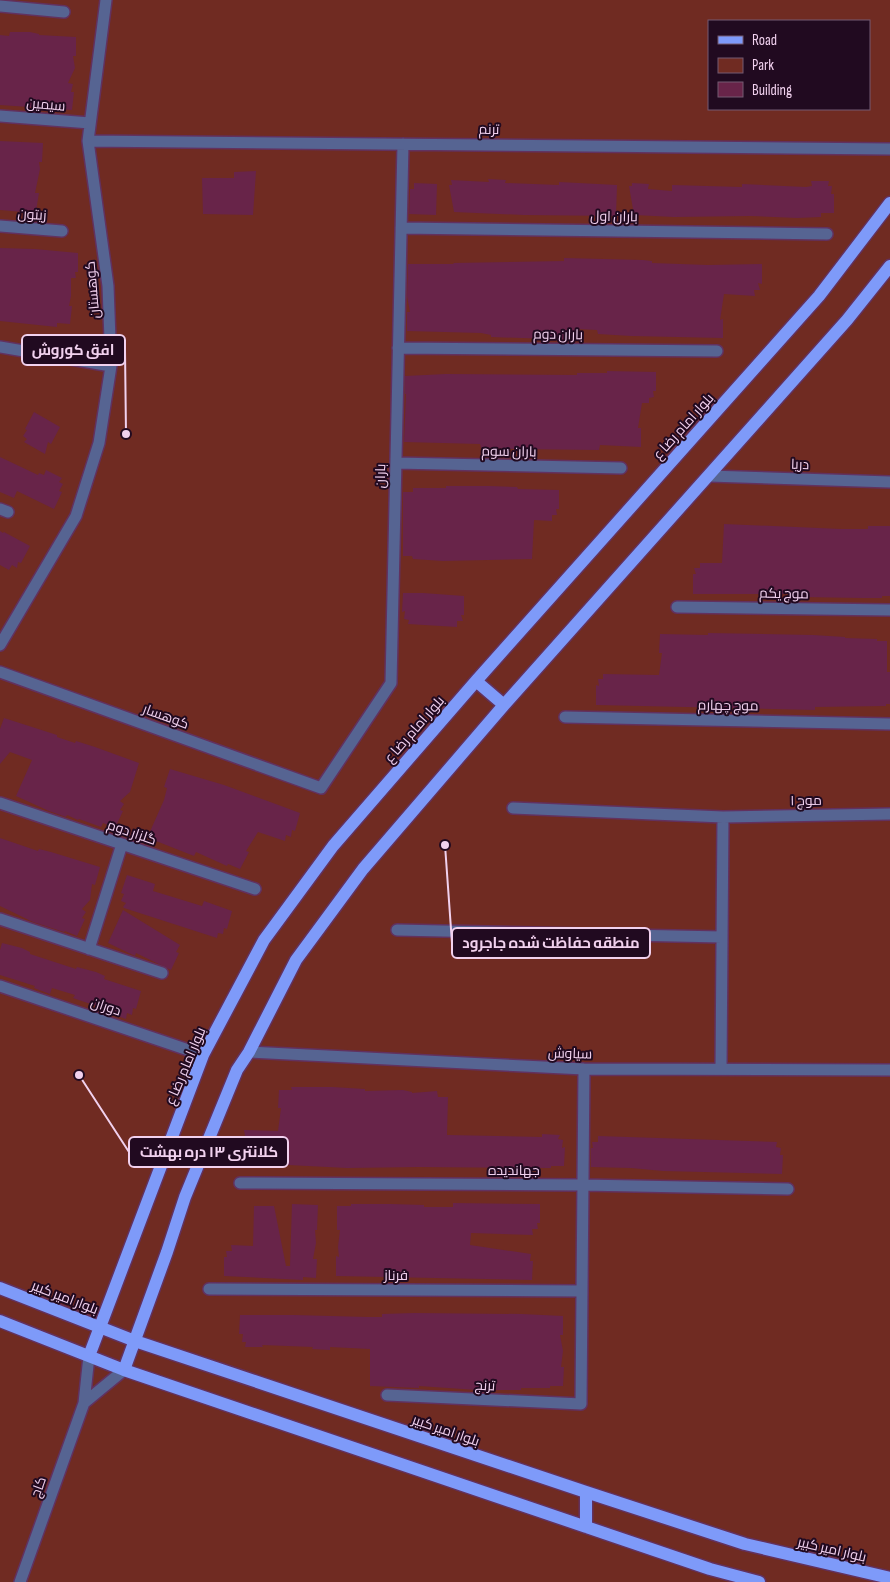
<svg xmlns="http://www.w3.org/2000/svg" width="890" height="1582" viewBox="0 0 890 1582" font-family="'Sofia Sans Condensed',Cairo,sans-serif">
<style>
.green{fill:#702b22;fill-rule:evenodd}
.building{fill:#682449}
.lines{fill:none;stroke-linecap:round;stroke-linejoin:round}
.street-casing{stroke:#62315f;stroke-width:14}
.primary-casing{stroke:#62315f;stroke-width:15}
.street{stroke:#566492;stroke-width:11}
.primary{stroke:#7e9af9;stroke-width:12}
.labels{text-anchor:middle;stroke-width:4;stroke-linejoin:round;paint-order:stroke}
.street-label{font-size:14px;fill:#f1d1ee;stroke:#210a20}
.leader{fill:none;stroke:#f1d1ee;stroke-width:2}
.callout-dot{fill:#f1d1ee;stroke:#210a20;stroke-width:2}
.callout{fill:#210a20;stroke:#f1d1ee;stroke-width:2}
.callout-label{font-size:15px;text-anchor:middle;font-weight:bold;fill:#f1d1ee}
</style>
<rect width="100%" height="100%" fill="#471244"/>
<path class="green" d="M 0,0 L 890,0 L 890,1582 L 0,1582 ZM 709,21 L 869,21 L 869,109 L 709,109 Z"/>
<path class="building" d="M 10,32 L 30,32 L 39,34 L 39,35 L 76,37 L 76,56 L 73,56 L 75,68 L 68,83 L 73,84 L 71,92 L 74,92 L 72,110 L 0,105 L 0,35 L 9,36 Z
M 0,141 L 43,143 L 42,162 L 39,162 L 40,169 L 35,193 L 39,193 L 36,211 L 23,210 L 23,212 L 0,210 Z
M 256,171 L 253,215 L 203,214 L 202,178 L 234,178 L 234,172 Z
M 488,179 L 506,180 L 505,183 L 559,185 L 559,182 L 617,185 L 616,216 L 524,215 L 454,212 L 449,185 L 452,185 L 451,180 L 489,182 Z
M 811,181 L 829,181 L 828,186 L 832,186 L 831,194 L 834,194 L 834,213 L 821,213 L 821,217 L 797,218 L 751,216 L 674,217 L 634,215 L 629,186 L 632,186 L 632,183 L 649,184 L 648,189 L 672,191 L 672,185 L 742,187 L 742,184 L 806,187 L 812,186 Z
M 414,183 L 437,184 L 436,215 L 409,214 L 410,189 L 414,189 Z
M 0,248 L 35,249 L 78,253 L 78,272 L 75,272 L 76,278 L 71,278 L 71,296 L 69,306 L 72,306 L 70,324 L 57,323 L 57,327 L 0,321 Z
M 564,258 L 643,260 L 652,261 L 652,263 L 708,265 L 762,264 L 762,284 L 758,283 L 760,290 L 754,290 L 755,296 L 724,294 L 720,320 L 723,319 L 723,338 L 631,336 L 598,334 L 597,330 L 578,329 L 578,340 L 491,337 L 491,335 L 481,333 L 407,331 L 407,312 L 410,312 L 407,296 L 408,264 L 454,264 L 453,263 L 564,261 Z
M 607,371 L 656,372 L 656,391 L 653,391 L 654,397 L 649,398 L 649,403 L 642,403 L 638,428 L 641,428 L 641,447 L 600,445 L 599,450 L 515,449 L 481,448 L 480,444 L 404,442 L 406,394 L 405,394 L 405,376 L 446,374 L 577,375 L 577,373 L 607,373 Z
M 34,412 L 60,427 L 51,444 L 48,442 L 45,454 L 24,442 L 27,439 L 23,436 L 27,430 L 25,429 Z
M 0,457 L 38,475 L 39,473 L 44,475 L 46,470 L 62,478 L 59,482 L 63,484 L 59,491 L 62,492 L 54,509 L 17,491 L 14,498 L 0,492 Z
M 446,486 L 489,486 L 517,487 L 518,489 L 559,490 L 559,509 L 556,509 L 557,515 L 552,515 L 552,521 L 534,520 L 532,559 L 443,561 L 413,559 L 412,556 L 403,556 L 403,492 L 413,492 L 413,488 L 446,488 Z
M 724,524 L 841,529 L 868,529 L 868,526 L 890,526 L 890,596 L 882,596 L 882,598 L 862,598 L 800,597 L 799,594 L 693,594 L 693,574 L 696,574 L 694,568 L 700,568 L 700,563 L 722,563 Z
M 0,531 L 3,533 L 4,532 L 30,546 L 21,563 L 18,562 L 17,568 L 12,565 L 9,570 L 0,565 Z
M 403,593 L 423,593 L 464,596 L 464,615 L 461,615 L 463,621 L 457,621 L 457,627 L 408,624 L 409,620 L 404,619 L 405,611 L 402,612 Z
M 708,633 L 813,635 L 845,637 L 845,638 L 877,639 L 877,641 L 887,641 L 887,672 L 890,672 L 890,704 L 886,704 L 886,706 L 815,707 L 815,710 L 596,705 L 596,685 L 599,686 L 598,679 L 603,679 L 603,674 L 659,675 L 662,653 L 659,653 L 660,634 L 708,635 Z
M 4,718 L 57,735 L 57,737 L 75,743 L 76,741 L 95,747 L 139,763 L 130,792 L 120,801 L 124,804 L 120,810 L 123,811 L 115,828 L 103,823 L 101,827 L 79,819 L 78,820 L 67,815 L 66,817 L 49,811 L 16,796 L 32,760 L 10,752 L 0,764 L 0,729 Z
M 170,769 L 224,785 L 300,813 L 295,831 L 292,830 L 291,837 L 286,835 L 285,841 L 258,832 L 246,851 L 249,852 L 240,869 L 228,864 L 227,866 L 196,852 L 194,856 L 156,841 L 148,836 L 164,800 L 167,788 L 164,787 Z
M 0,838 L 38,851 L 39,849 L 51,852 L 100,867 L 95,885 L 92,884 L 90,900 L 82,909 L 86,912 L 82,918 L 85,919 L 77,936 L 65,931 L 64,932 L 33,922 L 0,906 Z
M 127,875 L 155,884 L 153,891 L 202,906 L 204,901 L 232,911 L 227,929 L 224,928 L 223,934 L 218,933 L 217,938 L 124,908 L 123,907 L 126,903 L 121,901 L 124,894 L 121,893 Z
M 123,910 L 180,945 L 176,952 L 179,953 L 171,970 L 136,953 L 135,956 L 133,955 L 108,943 Z
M 2,943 L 22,948 L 30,952 L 30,954 L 76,969 L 77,967 L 96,972 L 105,976 L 104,979 L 141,991 L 136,1009 L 133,1008 L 132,1015 L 127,1013 L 126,1019 L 109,1013 L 111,1011 L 73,998 L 75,995 L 52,988 L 50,994 L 34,988 L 35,986 L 0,975 L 0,950 Z
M 291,1087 L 332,1087 L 365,1089 L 365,1091 L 403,1090 L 412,1092 L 412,1093 L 437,1091 L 438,1097 L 448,1097 L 447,1135 L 542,1137 L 542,1134 L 560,1135 L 558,1139 L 563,1140 L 562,1148 L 565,1147 L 564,1166 L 551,1166 L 551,1168 L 419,1167 L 347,1168 L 247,1163 L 247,1161 L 237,1161 L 237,1142 L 240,1142 L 239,1136 L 245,1136 L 244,1130 L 278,1131 L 281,1108 L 278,1108 L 279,1090 L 292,1090 Z
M 598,1136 L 777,1142 L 776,1147 L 781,1148 L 780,1155 L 783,1155 L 782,1174 L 663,1171 L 631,1168 L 591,1167 L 591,1148 L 593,1148 L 592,1142 L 598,1142 Z
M 453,1203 L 540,1204 L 540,1223 L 537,1223 L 538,1229 L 532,1229 L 533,1235 L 471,1233 L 470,1245 L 531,1254 L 530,1261 L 533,1261 L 532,1280 L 336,1276 L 336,1256 L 339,1257 L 338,1247 L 340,1230 L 337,1230 L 337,1206 L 351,1206 L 351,1204 L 391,1204 L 424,1205 L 424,1207 L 453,1207 Z
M 292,1204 L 318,1205 L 317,1230 L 315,1230 L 316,1243 L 313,1259 L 317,1259 L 316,1278 L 303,1277 L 303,1280 L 224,1276 L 224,1257 L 227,1257 L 226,1251 L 232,1251 L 231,1245 L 253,1246 L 254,1206 L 274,1206 L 286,1266 L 290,1266 Z
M 414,1313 L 522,1314 L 563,1316 L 563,1335 L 560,1335 L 563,1351 L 561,1367 L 564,1367 L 563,1386 L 550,1386 L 550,1388 L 521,1388 L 521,1390 L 477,1390 L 419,1386 L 419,1388 L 370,1386 L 370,1349 L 330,1347 L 330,1350 L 312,1349 L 313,1347 L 262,1345 L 263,1347 L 245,1347 L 246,1342 L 242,1342 L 243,1334 L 239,1334 L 240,1315 L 294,1315 L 368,1317 L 382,1317 L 382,1314 Z"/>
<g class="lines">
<g class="street-casing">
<path id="street" d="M 0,6 L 64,12
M 0,116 L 90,123
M 88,141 L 890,149
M 0,226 L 62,231
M 401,228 L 827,234
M 0,347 L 111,366
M 398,348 L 717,351
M 396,463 L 621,468
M 709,476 L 890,482
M 0,509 L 8,512
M 677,607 L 890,610
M 0,645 L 76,516 L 99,443 L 111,366 L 108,286 L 88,141 L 106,0
M 0,672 L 321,788 L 391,683 L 403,144
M 565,717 L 890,724
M 0,803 L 255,889
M 513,808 L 723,817 L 890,814
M 0,919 L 162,973
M 397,930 L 722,937
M 89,949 L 122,844
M 0,986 L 203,1055
M 249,1052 L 584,1069 L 890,1070
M 721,1069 L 723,817
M 240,1183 L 583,1185 L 788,1189
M 209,1289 L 582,1291
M 387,1395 L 581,1404 L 584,1069
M 84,1403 L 124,1370
M 20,1582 L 84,1403 L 89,1356"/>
</g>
<g class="primary-casing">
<path id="primary" d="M 476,681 L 504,705
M 0,1288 L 135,1341 L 586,1492 L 745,1544 L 890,1578
M 0,1321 L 124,1370 L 710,1569 L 759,1582
M 89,1356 L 203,1055 L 264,940 L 333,846 L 476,681 L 819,296 L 890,203
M 124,1370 L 167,1252 L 185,1197 L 237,1070 L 249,1052 L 296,960 L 363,869 L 504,705 L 847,320 L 890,266
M 586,1492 L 586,1527"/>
</g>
<use href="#street" class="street"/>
<use href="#primary" class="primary"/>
</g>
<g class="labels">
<g class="street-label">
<text transform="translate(46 104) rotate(5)" y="5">سیمین</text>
<text transform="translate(489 129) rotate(1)" y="5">ترنم</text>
<text transform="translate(32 214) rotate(4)" y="5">زیتون</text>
<text transform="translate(614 216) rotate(1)" y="5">باران اول</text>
<text transform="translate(92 290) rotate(-95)" y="5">کوهستان</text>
<text transform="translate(558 334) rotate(1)" y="5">باران دوم</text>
<text transform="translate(683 426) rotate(-48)" y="5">بلوار امام رضا ع</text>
<text transform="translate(509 451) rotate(1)" y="5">باران سوم</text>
<text transform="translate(800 464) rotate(2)" y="5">دریا</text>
<text transform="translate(380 476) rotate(-89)" y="5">باران</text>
<text transform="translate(784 593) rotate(1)" y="5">موج یکم</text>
<text transform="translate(728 705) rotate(1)" y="5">موج چهارم</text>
<text transform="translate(166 716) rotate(20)" y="5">کوهسار</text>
<text transform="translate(414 729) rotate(-49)" y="5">بلوار امام رضا ع</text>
<text transform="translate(806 800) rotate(-1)" y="5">موج ۱</text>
<text transform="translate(132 832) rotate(19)" y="5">گلزار دوم</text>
<text transform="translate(106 1006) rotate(19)" y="5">دوران</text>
<text transform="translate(570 1053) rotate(2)" y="5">سیاوش</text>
<text transform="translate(185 1066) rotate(-67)" y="5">بلوار امام رضا ع</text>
<text x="514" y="1175">جهاندیده</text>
<text x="396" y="1280">فرناز</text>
<text transform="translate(65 1297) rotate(21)" y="5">بلوار امیر کبیر</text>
<text transform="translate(485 1385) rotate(3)" y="5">ترنج</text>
<text transform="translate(446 1430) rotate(19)" y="5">بلوار امیر کبیر</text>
<text transform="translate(38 1487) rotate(-70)" y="5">کاج</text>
<text transform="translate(832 1549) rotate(13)" y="5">بلوار امیر کبیر</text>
</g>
</g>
<path class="leader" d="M126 434L125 350M445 845L452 943M79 1075L129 1152"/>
<g class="callout-dot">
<circle cx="126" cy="434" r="5"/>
<circle cx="445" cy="845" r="5"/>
<circle cx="79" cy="1075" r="5"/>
</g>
<g class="callout">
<rect x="22" y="335" width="103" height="30" rx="5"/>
<rect x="452" y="928" width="198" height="30" rx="5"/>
<rect x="129" y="1137" width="159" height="30" rx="5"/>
</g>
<g class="callout-label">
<text x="73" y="355">افق کوروش</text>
<text x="551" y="948">منطقه حفاظت شده جاجرود</text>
<text x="209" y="1157">کلانتری ۱۳ دره بهشت</text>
</g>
<rect x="708" y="20" width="162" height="90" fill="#210a20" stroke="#745a72"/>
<rect x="718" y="36" width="25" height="8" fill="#7e9af9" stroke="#745a72"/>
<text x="752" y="45" font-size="15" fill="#f1d1ee">Road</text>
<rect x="718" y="58" width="25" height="15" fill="#702b22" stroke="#745a72"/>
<text x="752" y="70" font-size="15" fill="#f1d1ee">Park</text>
<rect x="718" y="82" width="25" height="15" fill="#682449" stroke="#745a72"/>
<text x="752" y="95" font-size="15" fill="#f1d1ee">Building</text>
</svg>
